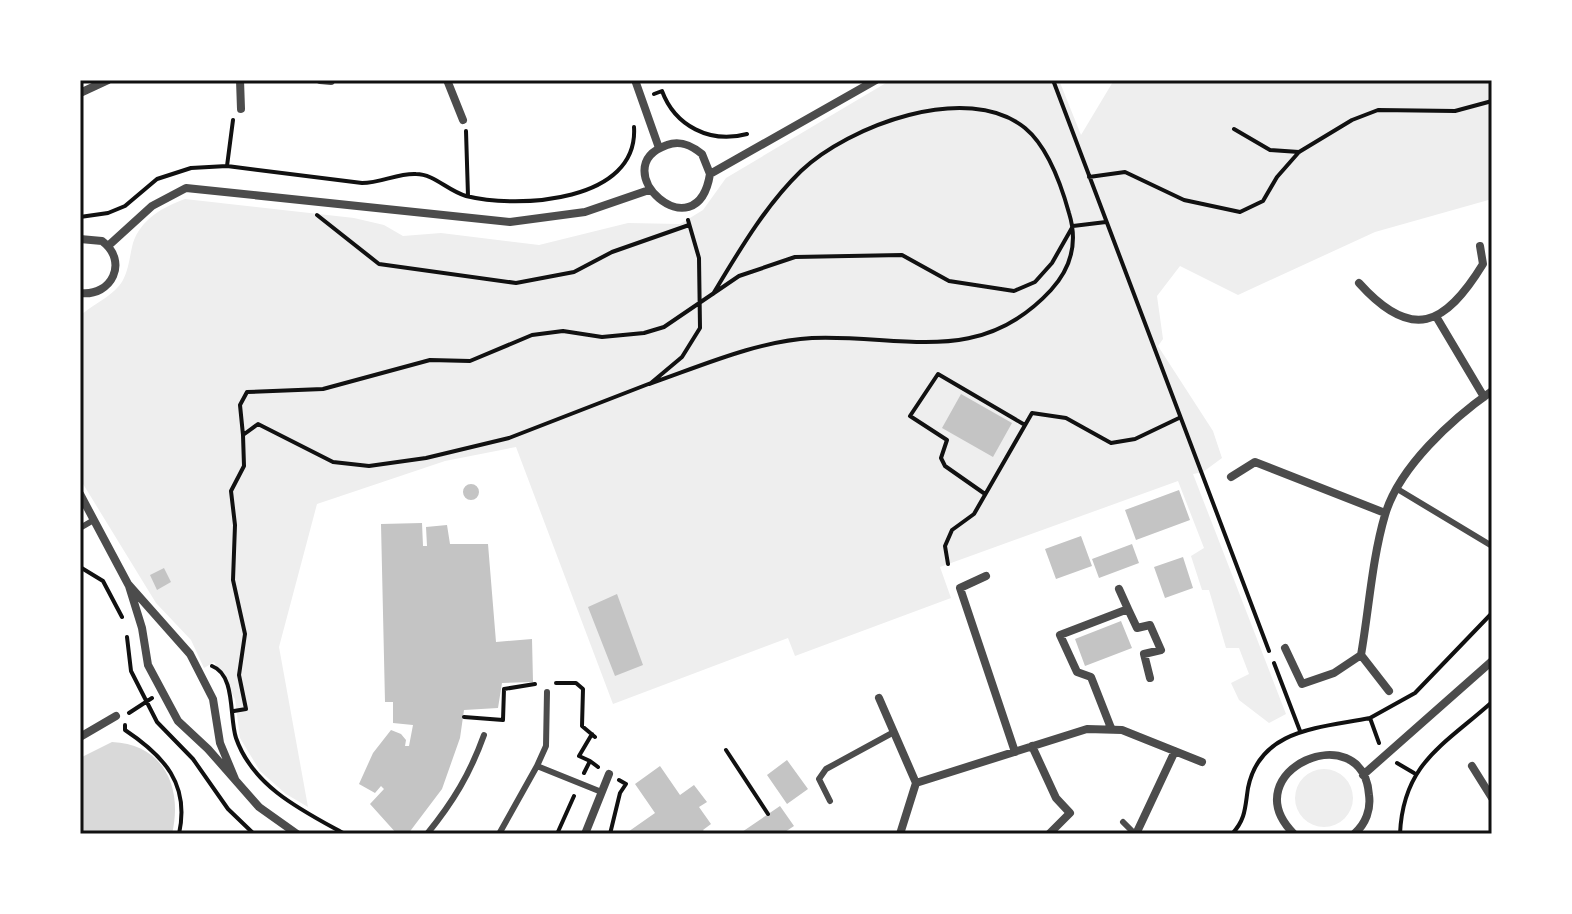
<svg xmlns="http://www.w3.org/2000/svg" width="1572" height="914" viewBox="0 0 1572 914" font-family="Karla,sans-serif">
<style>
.green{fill:#eee}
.water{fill:#d9d9d9}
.building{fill:#c4c4c4}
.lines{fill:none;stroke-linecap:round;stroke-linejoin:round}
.path{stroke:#111;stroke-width:4}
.service{stroke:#4c4c4c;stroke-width:6}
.minor{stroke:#4c4c4c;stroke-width:8}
.neatline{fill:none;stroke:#111;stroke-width:3}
</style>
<rect width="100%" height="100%" fill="#fff"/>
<path class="green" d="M 891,80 L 1059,80 L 1081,135 L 1114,80 L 1492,80 L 1492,199 L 1375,232 L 1238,295 L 1180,266 L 1157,296 L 1163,339 L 1158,346 L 1213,431 L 1222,458 L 1203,472 L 1193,474 L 1286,714 L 1269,723 L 1239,700 L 1231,683 L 1249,674 L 1239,648 L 1226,648 L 1209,590 L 1202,590 L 1191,556 L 1204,548 L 1178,481 L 940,567 L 951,598 L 795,656 L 788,638 L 613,704 L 516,447 L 445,461 L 317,504 L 279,647 L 308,807 L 286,794 L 260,771 L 240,738 L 235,699 L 214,662 L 204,668 L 191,640 L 156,603 L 80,479 L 80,316 C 93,304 114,296 123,280 C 129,269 130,254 133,243 C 141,219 163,207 185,199 L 354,218 L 384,225 L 403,236 L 441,233 L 539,245 L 628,223 L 680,224 L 703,210 L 726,178 Z
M1295 798a29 29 0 1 1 58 0a29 29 0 1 1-58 0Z"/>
<path class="water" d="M 112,742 C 164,744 183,788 172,834 L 80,834 L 80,758 Z"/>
<path class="building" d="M 961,394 L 1012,423 L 993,457 L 942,428 Z
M463 492a8 8 0 1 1 16 0a8 8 0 1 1-16 0Z
M 1179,490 L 1190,520 L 1136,540 L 1125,510 Z
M 422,523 L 423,546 L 427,546 L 426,527 L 447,525 L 450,544 L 488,544 L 496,642 L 532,639 L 533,682 L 502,683 L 498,708 L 464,710 L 460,738 L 442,789 L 408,834 L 397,834 L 370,804 L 384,789 L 381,786 L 375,793 L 359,784 L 373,753 L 391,730 L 401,734 L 406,740 L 405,746 L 409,746 L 413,725 L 393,723 L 393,702 L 385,702 L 381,524 Z
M 1081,536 L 1092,566 L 1056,579 L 1045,549 Z
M 1132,544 L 1139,563 L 1099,578 L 1092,559 Z
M 1183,557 L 1193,588 L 1165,598 L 1154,567 Z
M 164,568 L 171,582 L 157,590 L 150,575 Z
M 617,594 L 643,665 L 615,676 L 588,607 Z
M 1121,621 L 1132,648 L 1085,666 L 1075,639 Z
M 787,760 L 808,789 L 787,804 L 767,775 Z
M 660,766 L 680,795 L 694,785 L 707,802 L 699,807 L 711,824 L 703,830 L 706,834 L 625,834 L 655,813 L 635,784 Z
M 780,806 L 794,826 L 782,834 L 739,834 Z"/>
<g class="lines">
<path class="path" d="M 1053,80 L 1269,651
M 654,94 L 662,91 C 675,126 710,144 747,134
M 1234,129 L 1270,150 L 1299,152
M 466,131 L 468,196
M 227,166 L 233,120
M 1089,177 L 1125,172 L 1184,200 L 1240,212 L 1263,201 L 1277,177 L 1299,152 L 1352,120 L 1378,110 L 1455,111 L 1492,101
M 317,215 L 379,264 L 516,283 L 574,272 L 612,252 L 689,225
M 80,217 L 108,213 L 125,206 L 157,179 L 191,168 L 227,166 L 362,183 C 381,183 398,173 416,174 C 434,174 448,191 466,196 C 519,209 639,202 634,127
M 649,384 C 701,366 757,341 812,338 C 902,334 979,368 1051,290 C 1072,267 1078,242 1069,213 C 1061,184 1048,147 1025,128 C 967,81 848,126 801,171 C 765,206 739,251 713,294
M 243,435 L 240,405 L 247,392 L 323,389 L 430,360 L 470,361 L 532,335 L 563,331 L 602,337 L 644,333 L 664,327 L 739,276 L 795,257 L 902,255 L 949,281 L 1014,291 L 1035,282 L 1052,263 L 1073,226 L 1106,222
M 985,494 L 945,466 L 941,458 L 947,440 L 910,416 L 938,374 L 1025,425
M 948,564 L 945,546 L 952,530 L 974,514 L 1032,413 L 1066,418 L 1111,443 L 1135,439 L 1179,418
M 80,567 L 103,581 L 122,617
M 127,637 L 131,671 L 157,722 L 193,759 L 228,809 L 254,834
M 1274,663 L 1300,731
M 212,666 C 236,675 229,717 236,738 C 253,787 303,811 345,834
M 556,683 L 576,683 L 583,689 L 582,726 L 595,737
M 234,711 L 246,709 L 239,675 L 245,634 L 233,580 L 235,525 L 231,491 L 244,466 L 243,435 L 258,424 L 333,462 L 369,466 L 426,458 L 509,438 L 651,383 L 682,357 L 700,328 L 699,258 L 688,220
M 129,713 L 152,698
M 464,717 L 503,720 L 504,689 L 535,684
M 1370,718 L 1415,693 L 1492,613
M 125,725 L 125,730 C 164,756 190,784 179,834
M 726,750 L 768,814
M 590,761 L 579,756 L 592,734
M 1397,763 L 1414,773
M 584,773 L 590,761 L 598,767
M 557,834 L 574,796
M 610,834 L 620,793 L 626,784 L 619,780
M 1232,834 C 1246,819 1245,807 1248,788 C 1260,728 1321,728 1370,718 L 1379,743
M 1400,834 C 1403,763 1444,745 1492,702"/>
<path class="service" d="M 1399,490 L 1492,546
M 80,528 L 92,521
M 537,766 L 546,746 L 547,692
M 830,801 L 819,779 L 826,769 L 894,732
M 1123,822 L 1135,834
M 427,834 C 453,802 470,774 484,735
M 499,834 L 537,766 L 599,791"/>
<path class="minor" d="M 240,80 L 241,109
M 320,80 L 331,81
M 447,80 L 463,120
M 635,80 L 659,148
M 80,93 L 108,80
M 710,174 L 702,154 C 691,145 680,140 667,145 C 602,168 697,255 710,174 L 876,80
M 80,239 L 102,241 C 129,261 112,297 80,293
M 108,246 L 152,206 L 186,188 L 510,222 L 585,212 L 649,190
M 1359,283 C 1412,342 1445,326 1483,264 L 1480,246
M 1437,318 L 1484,397
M 1231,477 L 1255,462 L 1385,513
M 80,494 L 128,584 L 190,654 L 213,699 L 220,743 L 235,779
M 986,576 L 960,588 L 1015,752
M 129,586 L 142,628 L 148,665 L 178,721 L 208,749 L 259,807 L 297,834
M 1119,589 L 1128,609
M 1285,648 L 1302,684 L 1334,673 L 1361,655
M 1389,691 L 1361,655 C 1369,609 1372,559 1385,515 C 1399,467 1452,419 1492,391
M 879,698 L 916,783 L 900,834
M 1111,728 L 1091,677 L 1077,672 L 1060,635 L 1128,609 L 1137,628 L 1150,625 L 1161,650 L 1144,654 L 1150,678
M 80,737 L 116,716
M 1032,746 L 1056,798 L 1070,813 L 1049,834
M 1472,766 L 1492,798
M 1363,775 L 1492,661
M 916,783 L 1087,729 L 1122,730 L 1202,762
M 585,834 L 609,774
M 1136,834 L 1175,751
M 1294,834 C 1231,771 1363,714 1369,795 C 1371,809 1366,824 1354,834"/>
</g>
<rect width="1572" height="914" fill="none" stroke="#ffffff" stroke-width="164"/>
<rect x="82" y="82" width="1408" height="750" class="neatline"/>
</svg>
